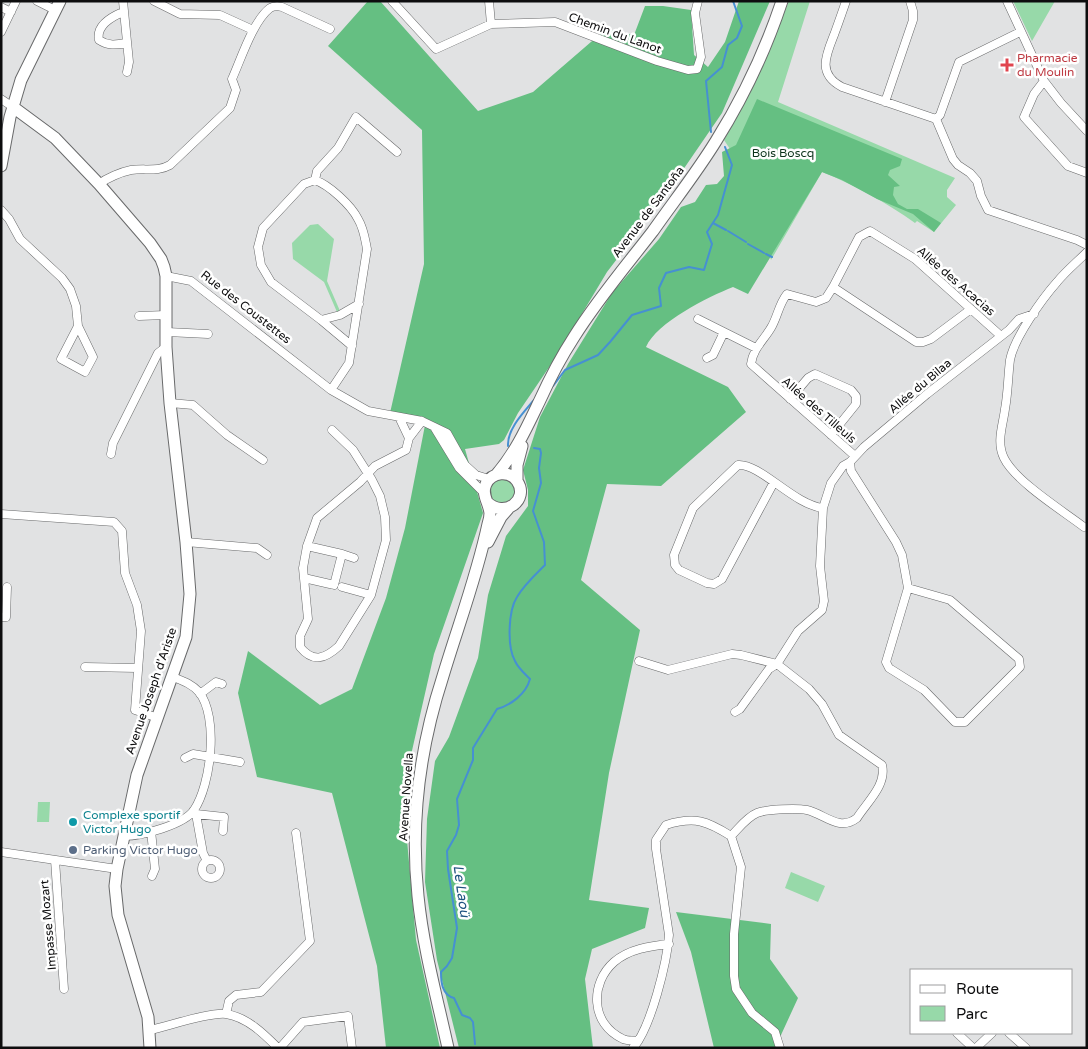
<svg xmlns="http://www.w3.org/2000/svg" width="1088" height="1049" viewBox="0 0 1088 1049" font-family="'Varela Round',sans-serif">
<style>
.green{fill:#97d9a9}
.forest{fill:#65bf82}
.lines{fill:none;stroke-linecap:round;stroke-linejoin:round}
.stream{stroke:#4690d2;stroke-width:2}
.street-casing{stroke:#68696a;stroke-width:9}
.secondary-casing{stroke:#68696a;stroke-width:13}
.street{stroke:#fff;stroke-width:8}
.secondary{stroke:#fff;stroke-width:11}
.health-dot{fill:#e0444e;stroke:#fff;stroke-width:2}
.culture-dot{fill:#0f9aa8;stroke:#fff;stroke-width:2}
.service-dot{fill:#5c6f8a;stroke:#fff;stroke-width:2}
.labels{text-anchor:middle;stroke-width:5;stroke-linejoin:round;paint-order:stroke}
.street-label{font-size:12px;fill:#0d0d0e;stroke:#fff}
.health-label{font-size:12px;fill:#be3a42;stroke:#fff;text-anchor:start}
.park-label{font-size:12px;fill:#0b321a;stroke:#fff}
.culture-label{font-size:12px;fill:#0d838f;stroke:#fff;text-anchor:start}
.service-label{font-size:12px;fill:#4e5e75;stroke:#fff;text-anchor:start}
.water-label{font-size:14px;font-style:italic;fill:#205380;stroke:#fff}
</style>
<rect width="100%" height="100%" fill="#e1e2e3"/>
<path class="green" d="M 789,1 L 810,1 L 778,102 L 955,178 L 947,190 L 947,197 L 956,205 L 934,232 L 917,221 L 915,223 C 887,203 855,185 822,172 L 771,260 L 736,146 L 730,149 L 724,140 C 750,95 770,49 789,1 Z
M 1013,1 L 1055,1 L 1032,41 Z
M 318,224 L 334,239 L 327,281 L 340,311 L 337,312 L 324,282 L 293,259 L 292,243 L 310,225 Z
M490 491a13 13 0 1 1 26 0a13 13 0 1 1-26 0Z
M 38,802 L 50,802 L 49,822 L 37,822 Z
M 791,872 L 825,886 L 818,902 L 785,888 Z"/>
<path class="forest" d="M 368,1 L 380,1 L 478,111 L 533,92 L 606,29 L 634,35 L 645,6 L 663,6 L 691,10 L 694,55 L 708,67 L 725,42 L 739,1 L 770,1 L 722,113 L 663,199 L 607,272 L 556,357 L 518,413 L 504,440 L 499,444 L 465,449 L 483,513 L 434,654 L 411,755 L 407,840 L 416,940 L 440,1048 L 386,1048 L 377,966 L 332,793 L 257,777 L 238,693 L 248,651 L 320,705 L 352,689 L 386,598 L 405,528 L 426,420 L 390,413 L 424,264 L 422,130 L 328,46 Z
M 757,99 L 902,159 L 900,166 L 890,170 L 888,175 L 900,186 L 894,187 L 893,195 L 898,204 L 907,209 L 918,209 L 941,223 L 934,232 L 913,214 L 877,199 L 842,180 L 822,172 L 748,294 L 733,287 C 708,297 657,322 646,347 L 728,387 L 746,412 L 661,486 L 607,484 L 581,580 L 640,630 L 609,773 L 589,900 L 649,908 L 645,928 L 592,949 L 585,979 L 593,1048 L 459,1048 L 437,960 L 425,882 L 427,819 L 435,761 L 449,737 L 478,658 L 488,595 L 506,536 L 528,506 L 528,490 L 523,470 L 540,417 L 568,364 L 612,293 L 659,239 L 681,207 L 695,202 L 706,185 L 717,184 L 724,176 L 722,152 L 736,145 Z
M 676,912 L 771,924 L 770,959 L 798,998 L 775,1048 L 714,1048 L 691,952 Z"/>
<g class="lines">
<path class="stream" d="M 711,132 L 706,81 L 722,67 L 728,45 L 737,38 L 742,26 L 733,1
M 713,223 L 726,230
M 728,231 L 746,242
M 748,244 L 764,253
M 766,254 L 772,257
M 553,386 L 565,370 L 598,355 L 610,342 L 632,315 L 661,306 L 659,288 L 666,273 L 689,267 L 704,270 L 712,244 L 707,232 L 718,215 L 732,165 L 725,147
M 508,446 C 507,429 524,412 534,400
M 475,1044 L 473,1022 L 470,1018 L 462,1015 L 454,998 C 442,995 441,982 441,972 L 447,966 L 452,958 L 457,928 L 448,869 L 447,851 L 456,835 L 459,825 L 457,799 L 473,760 L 473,748 L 497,709 C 511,705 526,694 530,679 C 525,674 518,668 515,661 C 507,647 508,611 517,597 C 524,585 535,575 545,565 L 544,542 L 533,511 L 541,483 L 539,468 L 541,453 L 540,449 L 534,448"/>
<g class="street-casing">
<path id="street" d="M 37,1 L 55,10
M 123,1 L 129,62 L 127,72
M 154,1 L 180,14 L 220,15 L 253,30
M 392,1 L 436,49 L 491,24 L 555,22 L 657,61 L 688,70 L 697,69 L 701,57 L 695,13 L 698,1
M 489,1 L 491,24
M 846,1 C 842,13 838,24 834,35 C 826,55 817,74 842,87 L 936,119 L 953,159 L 958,165 L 970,173 L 977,181 L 981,196 L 988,210 L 1077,240 L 1087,245
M 1007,1 L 1044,81 L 1061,103 L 1087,131
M 1,7 L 11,12
M 123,12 C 111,17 96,26 99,40 C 108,46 116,45 126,43
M 1,32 L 16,1
M 1044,81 L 1034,94 L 1024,117 L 1068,166 L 1087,173
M 1,99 L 13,107
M 885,102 L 913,20 L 913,11 L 910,1
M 936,119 L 940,115 L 959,62 L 1020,32
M 315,180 L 317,171 L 338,148 L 356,117 L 397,152
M 99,184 C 107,178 121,172 131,170 C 145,168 158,172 170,165 L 230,108 L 236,90 L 232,79 C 241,59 253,21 270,8 C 274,6 278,6 282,7 L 330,29
M 1,210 L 9,219 L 20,239 L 62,278 L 70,289 L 76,306 L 78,326 L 93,357 L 85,372 L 61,359 L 78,326
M 166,276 L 191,281 L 331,390 L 368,411 L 422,421 L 447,433 L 465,465 L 476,475 L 489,479
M 833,287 L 916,342 L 923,342 L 931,339 L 971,309
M 139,316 L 166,315
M 698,319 L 756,348
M 321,320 L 340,315 L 359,304
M 167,332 L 208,334
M 707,358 L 713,355 L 724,332
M 331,390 L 349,363 L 367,249 C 365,239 364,229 358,219 C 351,205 329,185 315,180 L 304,184 L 263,228 L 258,247 L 261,265 L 271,282 L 321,320 L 352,346
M 790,399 L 808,378 L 815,374 L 851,390 L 856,396 L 856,404 L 831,435
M 170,403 L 193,405 L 227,435 L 263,460
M 399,417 L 409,438
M 434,427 L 459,468 L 484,493
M 332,430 L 353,450 L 372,480 L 380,496 L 385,517 L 386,540 L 371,595 L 339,646 C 325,659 313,663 300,647 L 300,636 L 308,619 L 303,568 L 307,546 L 317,518 L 360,482 L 375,466 L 406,450 L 409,438 L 422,421
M 111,454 L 113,443 L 158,353 L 166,347
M 855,456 L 751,364 C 753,348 765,339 772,326 C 778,315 779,304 787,294 L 816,302 L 826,298 L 833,287 L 859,237 L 870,231 L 915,259 L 1001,336
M 850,462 L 851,471 L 896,542 L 902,555 L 908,588 L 886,662 L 889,668 L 924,690 L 955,722 L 965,722 L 1020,667 L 1019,659 L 950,600 L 908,588
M 774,482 L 722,579 L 714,584 L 707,583 L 679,570 L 675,565 L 674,555 L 693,508 L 738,465 C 760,463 794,505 823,508
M 1,514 L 114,522 L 122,531 L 125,573 L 137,605 L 141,631 L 135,710 L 158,718
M 1084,527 C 1063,511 1015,481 1004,458 C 996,442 1003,425 1005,409 C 1008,393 1008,376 1010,360 C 1014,338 1042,299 1057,282 C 1066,271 1077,262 1087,252
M 186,542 L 257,548 L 267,555
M 307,546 L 342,554 L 334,585
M 342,554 L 354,558
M 304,578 L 330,584
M 342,587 L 371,595
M 1,617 L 6,617 L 7,587
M 639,661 L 668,670 L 732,654 L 741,655 L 777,664 L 809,689 L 822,704 L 839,735 L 882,765 C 887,785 867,802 857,818 C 839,832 825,814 807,810 C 797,808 767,809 757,813 C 747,817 739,828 731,836
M 85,667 L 137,668
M 200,694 L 216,682 L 222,684
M 735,712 L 740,709 L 769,669 L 777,664 L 798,631 L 822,610 L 824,601 L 820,566 L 823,508 L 831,483 L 843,466 L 850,462 L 864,447 L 927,394 L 1009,330 L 1019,319 L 1034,314
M 185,758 L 193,754 L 240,762
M 193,811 L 196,814 L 203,853 L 207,861
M 196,814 L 224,817 L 223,831
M 151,831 L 155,869 L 152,876
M 124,836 C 141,836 184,825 194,810 C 211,785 219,717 199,692 C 192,684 183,681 173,677
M 1,852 L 117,869
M 55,860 L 64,989
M202 869a9 9 0 1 1 18 0a9 9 0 1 1-18 0Z
M 226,1014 L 229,1001 L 236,995 L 261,992 L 310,941 L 296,833
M 150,1030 C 169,1026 209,1012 226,1014 C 247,1017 264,1034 278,1048
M 957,1033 L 973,1048
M 1009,1033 L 1026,1048
M 638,1041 C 633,1040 627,1041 623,1039 C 590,1024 590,983 614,962 C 629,949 650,946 669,944
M 280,1048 L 303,1022 L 348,1016 L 352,1048
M 633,1048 C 651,1028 667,962 669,935 L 656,849 L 656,840 L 666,825 C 695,816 707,821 731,836 L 741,867 L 734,934 L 734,976 L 736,989 L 752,1013 L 775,1032 L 780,1048
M 976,1048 L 992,1033"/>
</g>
<g class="secondary-casing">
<path id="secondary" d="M 13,107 L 55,138 L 99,184 L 150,243 L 161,259 L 164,267 L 166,276 L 166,347 L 170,403 L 186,542 L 190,594 L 186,637 L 137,775 L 117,869 L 115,886 L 118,915 L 148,1017 L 150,1048
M 1,166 L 10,117 L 21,80 L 60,1
M 496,475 C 516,452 527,427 540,400 C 550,378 561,357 574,337 C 597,300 626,266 653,231 C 674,201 697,172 716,141 C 743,98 766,49 782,1
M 517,481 L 517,465 L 522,446
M 488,542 L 501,517 L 508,509
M 448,1048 C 437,998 423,947 418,896 C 410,821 420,747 443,676 C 458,626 477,576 488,524 C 489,521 490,516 490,513 C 489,503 481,494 486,484 C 492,472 509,470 517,481 C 530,500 504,519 487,502"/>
</g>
<use href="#street" class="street"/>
<use href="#secondary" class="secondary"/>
</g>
<path class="health-dot" d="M1004.5 57.5h5v5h5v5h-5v5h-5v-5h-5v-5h5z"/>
<circle class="culture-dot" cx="73" cy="822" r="5"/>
<circle class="service-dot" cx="73" cy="850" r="5"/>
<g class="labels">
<g class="street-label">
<text transform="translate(615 33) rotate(20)" y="4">Chemin du Lanot</text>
<text transform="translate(648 212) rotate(-53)" y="4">Avenue de Santoña</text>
<text transform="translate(956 281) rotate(41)" y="4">Allée des Acacias</text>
<text transform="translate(246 307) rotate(38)" y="4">Rue des Coustettes</text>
<text transform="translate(920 386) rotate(-40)" y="4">Allée du Bilaa</text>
<text transform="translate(819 410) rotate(41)" y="4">Allée des Tilleuls</text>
<text transform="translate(151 691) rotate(-71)" y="4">Avenue Joseph d'Ariste</text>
<text transform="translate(406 797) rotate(-86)" y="4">Avenue Novella</text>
<text transform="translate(48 925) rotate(-95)" y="4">Impasse Mozart</text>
</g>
<g class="health-label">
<text x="1017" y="62">Pharmacie<tspan x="1017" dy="14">du Moulin</tspan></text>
</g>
<g class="park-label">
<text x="783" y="157">Bois Boscq</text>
</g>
<g class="culture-label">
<text x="83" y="819">Complexe sportif<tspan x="83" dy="14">Victor Hugo</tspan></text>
</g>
<g class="service-label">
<text x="83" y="854">Parking Victor Hugo</text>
</g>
<g class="water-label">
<text transform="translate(462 891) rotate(82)" y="5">Le Laoü</text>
</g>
</g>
<rect width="1088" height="1049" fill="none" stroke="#0d0d0e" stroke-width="5"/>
<rect x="910" y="969" width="162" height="65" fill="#ffffff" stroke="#9e9e9f"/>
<rect x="920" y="985" width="25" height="8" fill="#ffffff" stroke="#9e9e9f"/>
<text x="956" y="994" font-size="15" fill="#0d0d0e">Route</text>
<rect x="920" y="1006" width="25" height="15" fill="#97d9a9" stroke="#9e9e9f"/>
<text x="956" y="1019" font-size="15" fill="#0d0d0e">Parc</text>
</svg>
